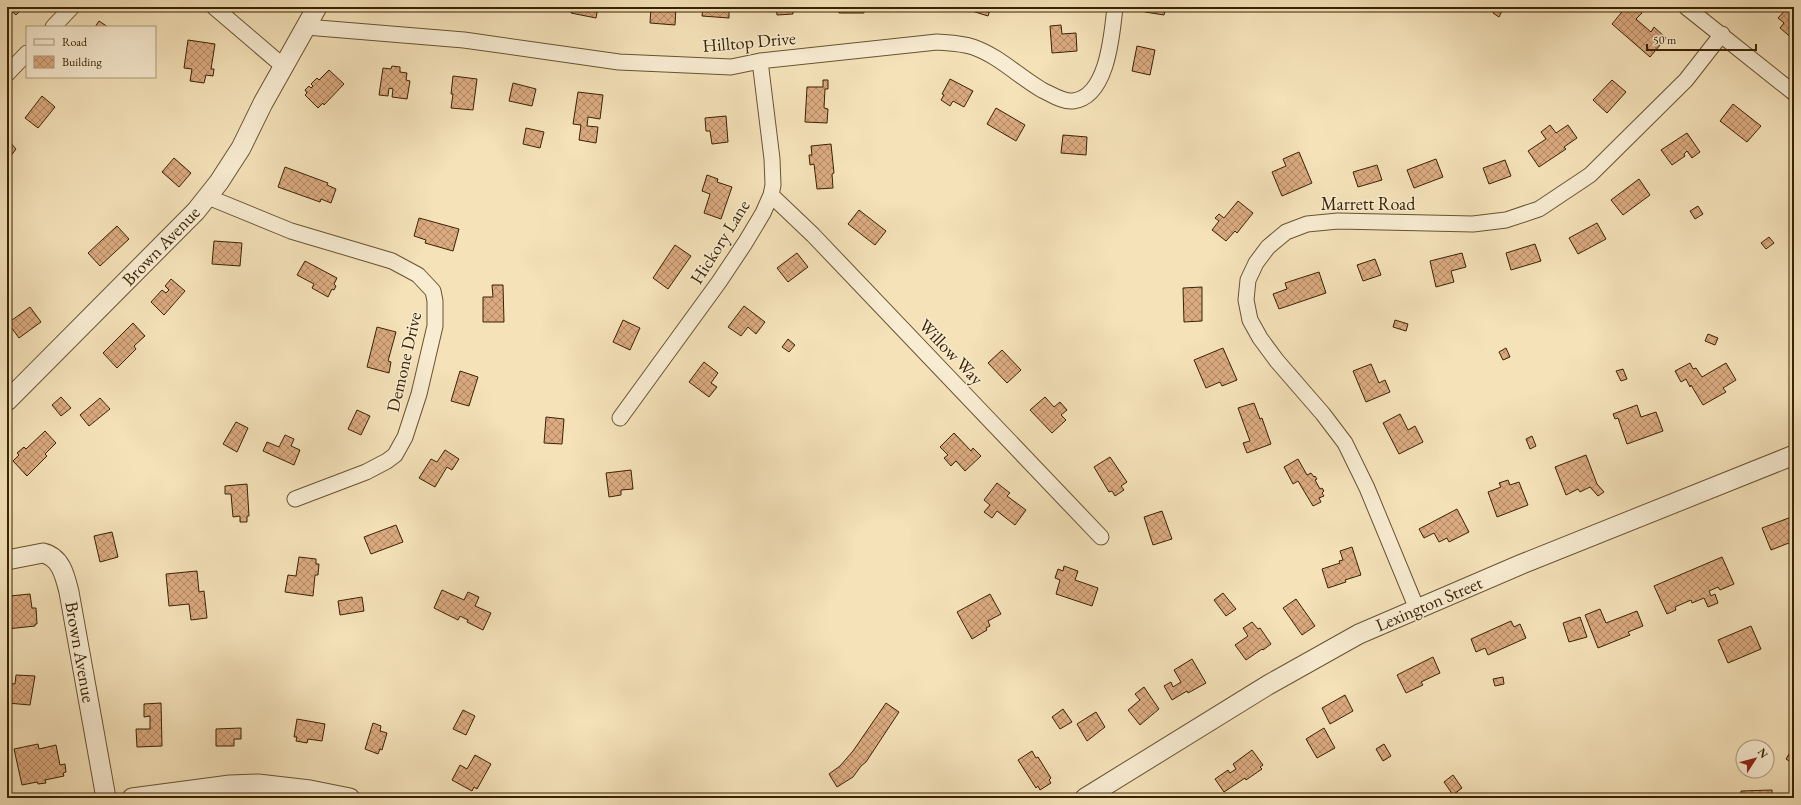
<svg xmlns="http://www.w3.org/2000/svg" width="1801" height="805" viewBox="0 0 1801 805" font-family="'EB Garamond',serif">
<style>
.building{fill:url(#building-cross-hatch);stroke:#392302}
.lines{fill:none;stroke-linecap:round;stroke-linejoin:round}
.minor-casing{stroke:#685330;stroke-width:17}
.tertiary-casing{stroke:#685330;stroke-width:21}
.minor{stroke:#f8ecd2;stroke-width:15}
.tertiary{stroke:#f8ecd2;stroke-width:19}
.labels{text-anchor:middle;stroke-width:3;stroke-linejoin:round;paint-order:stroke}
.street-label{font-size:18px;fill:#392302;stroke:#f8ecd2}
</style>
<defs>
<pattern id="building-cross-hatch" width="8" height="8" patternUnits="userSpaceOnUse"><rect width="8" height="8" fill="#dbaa80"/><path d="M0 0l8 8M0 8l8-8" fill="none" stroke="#b38a67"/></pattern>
</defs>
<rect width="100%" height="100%" fill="#f5e2b9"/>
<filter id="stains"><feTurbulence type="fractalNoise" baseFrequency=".005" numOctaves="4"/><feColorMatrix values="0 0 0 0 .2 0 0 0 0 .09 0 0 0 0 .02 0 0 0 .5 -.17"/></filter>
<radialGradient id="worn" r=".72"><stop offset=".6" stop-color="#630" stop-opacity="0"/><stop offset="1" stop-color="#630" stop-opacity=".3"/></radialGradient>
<path class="building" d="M 7,7 L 24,7 L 16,15 Z
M 445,7 L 452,7 L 451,11 L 444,11 Z
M 572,7 L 598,7 L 596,18 L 571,13 Z
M 651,7 L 676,7 L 675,25 L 650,23 Z
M 703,7 L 729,7 L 729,18 L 702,16 Z
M 776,7 L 814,7 L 814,9 L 793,11 L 793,14 L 777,15 Z
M 839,7 L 864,7 L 864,13 L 839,13 Z
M 959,7 L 991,7 L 988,16 Z
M 1146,7 L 1166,7 L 1164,15 L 1145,12 Z
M 1496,7 L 1504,7 L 1499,17 L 1493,13 Z
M 1626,7 L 1635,7 L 1642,13 L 1636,19 L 1651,32 L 1654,27 L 1666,38 L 1650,57 L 1612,24 Z
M 1788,7 L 1794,7 L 1794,40 L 1780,28 L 1784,23 L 1778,18 Z
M 99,21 L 108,27 L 95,27 Z
M 1061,25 L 1062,34 L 1076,33 L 1077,51 L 1052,53 L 1050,26 Z
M 188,40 L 215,44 L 211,69 L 214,69 L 213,76 L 206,75 L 204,83 L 190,81 L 192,69 L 184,68 Z
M 1137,46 L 1155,50 L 1150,75 L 1132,71 Z
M 392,66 L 400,67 L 400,72 L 407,73 L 406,80 L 410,81 L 407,99 L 392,97 L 393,89 L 389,88 L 388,96 L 379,95 L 383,68 L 391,69 Z
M 329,70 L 344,84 L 324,105 L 323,103 L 318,108 L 305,95 L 307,93 L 305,90 L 309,86 L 311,88 L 313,86 L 311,84 L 317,78 L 319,80 Z
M 453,76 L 477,79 L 473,110 L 451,108 L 453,94 L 451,94 Z
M 950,79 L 973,91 L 964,107 L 953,101 L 950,106 L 941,100 L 944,95 L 942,94 Z
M 823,80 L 828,80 L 828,89 L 825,89 L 824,108 L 828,109 L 827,123 L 805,122 L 807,87 L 823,87 Z
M 1612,80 L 1626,92 L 1607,113 L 1593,100 Z
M 513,83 L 536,89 L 532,106 L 509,101 Z
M 578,92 L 603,95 L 600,119 L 588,117 L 587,126 L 598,127 L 596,143 L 579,140 L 581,125 L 573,124 Z
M 42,96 L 55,107 L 38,128 L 25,118 Z
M 1733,104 L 1761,126 L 1747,142 L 1720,121 Z
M 996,108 L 1025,125 L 1016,141 L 987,124 Z
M 726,116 L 728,142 L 712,144 L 710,131 L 706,131 L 705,118 Z
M 1550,125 L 1556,133 L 1568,125 L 1577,138 L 1564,147 L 1566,149 L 1539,167 L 1528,151 L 1546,139 L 1541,132 Z
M 526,128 L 544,132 L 540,148 L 523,144 Z
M 1687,133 L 1700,152 L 1692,158 L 1687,151 L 1684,154 L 1685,156 L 1672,165 L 1661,150 Z
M 1063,135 L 1087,137 L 1086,155 L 1061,153 Z
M 7,139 L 16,149 L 7,161 Z
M 831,144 L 834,173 L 832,174 L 833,188 L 817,189 L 814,164 L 810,165 L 809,155 L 812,155 L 811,146 Z
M 1299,152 L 1312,183 L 1282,196 L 1272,172 L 1286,166 L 1283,159 Z
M 174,158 L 191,173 L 179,187 L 162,172 Z
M 1436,159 L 1443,177 L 1414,188 L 1407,170 Z
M 1505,160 L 1511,176 L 1489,184 L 1483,168 Z
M 1377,165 L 1382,180 L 1358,187 L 1353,172 Z
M 285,167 L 328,183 L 327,185 L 336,189 L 331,203 L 321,199 L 320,202 L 278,187 Z
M 707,175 L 718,179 L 717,182 L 732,187 L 721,219 L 704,213 L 710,194 L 702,191 Z
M 1639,179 L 1650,195 L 1623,215 L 1611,200 Z
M 1238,201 L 1253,213 L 1237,233 L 1235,231 L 1226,241 L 1212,230 L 1219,221 L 1215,218 L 1219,214 L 1224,218 Z
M 1698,206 L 1703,214 L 1695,219 L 1690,211 Z
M 859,210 L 886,231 L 875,245 L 848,224 Z
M 419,218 L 459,229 L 453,251 L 425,243 L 426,240 L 414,236 Z
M 1597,223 L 1606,239 L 1578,254 L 1569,238 Z
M 117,226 L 129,239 L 100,266 L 88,253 Z
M 1769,237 L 1774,243 L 1766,249 L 1761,243 Z
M 214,241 L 242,243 L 240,266 L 212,264 Z
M 1535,244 L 1541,261 L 1511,270 L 1506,253 Z
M 675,245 L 691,256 L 668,289 L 653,278 Z
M 797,253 L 808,267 L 788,282 L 777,268 Z
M 1462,253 L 1466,267 L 1451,271 L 1454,282 L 1436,287 L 1430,261 Z
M 1375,259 L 1381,275 L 1363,281 L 1357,265 Z
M 305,261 L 337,278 L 334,284 L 336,286 L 334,290 L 332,289 L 328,297 L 312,288 L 314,284 L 297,275 Z
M 1319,272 L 1326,293 L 1279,309 L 1273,294 L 1287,289 L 1285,283 Z
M 171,279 L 185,291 L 164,315 L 151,302 L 162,290 L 166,293 L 169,290 L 165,286 Z
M 492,285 L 503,285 L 504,322 L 483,322 L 483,297 L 493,297 Z
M 1202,287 L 1202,321 L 1184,322 L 1183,288 Z
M 744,306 L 765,322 L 756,334 L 748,327 L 741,336 L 728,327 Z
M 30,307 L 41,322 L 19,338 L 8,323 Z
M 623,320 L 640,328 L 630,350 L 613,342 Z
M 1395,320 L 1408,324 L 1406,331 L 1393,327 Z
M 133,323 L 145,336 L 134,346 L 136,349 L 117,368 L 103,353 Z
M 377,327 L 396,332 L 388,361 L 391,362 L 389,373 L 367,367 Z
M 1708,334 L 1718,338 L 1715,345 L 1705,341 Z
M 788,339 L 795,345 L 789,352 L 782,347 Z
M 1223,348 L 1237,380 L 1222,386 L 1220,382 L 1206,388 L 1194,360 Z
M 1506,348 L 1510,357 L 1503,360 L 1499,352 Z
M 1002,350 L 1021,370 L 1007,383 L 988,363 Z
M 704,362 L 718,373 L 711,383 L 717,387 L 709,397 L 689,382 Z
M 1690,363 L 1693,369 L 1696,368 L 1702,377 L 1726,363 L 1736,380 L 1723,388 L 1726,392 L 1703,405 L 1691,385 L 1690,387 L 1686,379 L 1681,382 L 1675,371 Z
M 1371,364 L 1379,383 L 1385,380 L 1390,392 L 1366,402 L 1353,371 Z
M 1623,369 L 1627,379 L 1621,381 L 1616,371 Z
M 460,371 L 478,377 L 469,406 L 451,401 Z
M 61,397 L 71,408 L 61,416 L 52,405 Z
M 1045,397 L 1054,407 L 1060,402 L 1067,410 L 1061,415 L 1066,420 L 1052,433 L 1030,410 Z
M 100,398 L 110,409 L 89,426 L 80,415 Z
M 1254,403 L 1260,419 L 1262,418 L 1271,444 L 1247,453 L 1243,443 L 1250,441 L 1238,408 Z
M 1637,405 L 1641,417 L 1656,412 L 1663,431 L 1627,444 L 1618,418 L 1615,419 L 1613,414 Z
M 357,410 L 370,416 L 361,435 L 348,429 Z
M 1400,414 L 1408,430 L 1415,426 L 1423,442 L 1399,454 L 1383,423 Z
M 546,417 L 564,419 L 562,444 L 544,443 Z
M 236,422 L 248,428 L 237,452 L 223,444 Z
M 45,431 L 56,443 L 45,454 L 47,456 L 27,476 L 13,461 L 19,455 L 17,453 L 24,447 L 26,449 Z
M 954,433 L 971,451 L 973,448 L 981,456 L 965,471 L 956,461 L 951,466 L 944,458 L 948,455 L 940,447 Z
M 285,435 L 294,439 L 291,446 L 300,450 L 294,465 L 263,451 L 267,442 L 279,447 Z
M 1532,436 L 1536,446 L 1530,449 L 1526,439 Z
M 445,450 L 459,459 L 452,470 L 447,467 L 435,487 L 419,478 L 431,459 L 437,462 Z
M 1586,455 L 1597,484 L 1604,492 L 1598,496 L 1590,487 L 1580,492 L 1578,489 L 1566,495 L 1555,467 Z
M 1110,457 L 1127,482 L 1121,486 L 1124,490 L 1115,496 L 1112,491 L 1109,492 L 1094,467 Z
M 1298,459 L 1307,475 L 1311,473 L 1314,477 L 1315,476 L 1317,479 L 1315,480 L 1320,489 L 1322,488 L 1324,491 L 1322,493 L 1324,496 L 1319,498 L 1321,502 L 1313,506 L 1298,481 L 1293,484 L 1284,467 Z
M 631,470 L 633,489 L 621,490 L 621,495 L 609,497 L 606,473 Z
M 1508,480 L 1510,485 L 1519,482 L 1528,505 L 1497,517 L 1488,492 L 1501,487 L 1499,483 Z
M 997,483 L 1010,493 L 1007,496 L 1026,510 L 1015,525 L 997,511 L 992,518 L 984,512 L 990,505 L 984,500 Z
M 247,484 L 249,516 L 247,516 L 247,522 L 240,522 L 240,516 L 233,517 L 231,494 L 225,494 L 225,486 Z
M 1457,509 L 1469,532 L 1449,542 L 1447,538 L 1439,542 L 1434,533 L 1424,538 L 1419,529 Z
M 1162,511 L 1172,539 L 1153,545 L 1144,517 Z
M 1794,516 L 1794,541 L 1771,550 L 1762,528 Z
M 396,525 L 403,542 L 371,554 L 364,537 Z
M 112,532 L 118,557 L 100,562 L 94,536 Z
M 1352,547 L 1361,575 L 1345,580 L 1346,582 L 1328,588 L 1322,569 L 1340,563 L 1339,561 L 1343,560 L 1340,551 Z
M 299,557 L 316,559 L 316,564 L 319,564 L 318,575 L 315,575 L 313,596 L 285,592 L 288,575 L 296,576 Z
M 1722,557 L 1734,584 L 1720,590 L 1718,587 L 1709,591 L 1711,596 L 1715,594 L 1718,603 L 1708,607 L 1704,598 L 1692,603 L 1691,600 L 1675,607 L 1676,610 L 1667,614 L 1654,586 Z
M 1064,566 L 1078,571 L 1075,580 L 1098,588 L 1092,606 L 1056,594 L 1060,580 L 1055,578 L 1058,569 L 1063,571 Z
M 197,571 L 199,592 L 204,591 L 207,618 L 191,620 L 189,604 L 169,606 L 166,574 Z
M 442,590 L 464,600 L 468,592 L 479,597 L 475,606 L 491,613 L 483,630 L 467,622 L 468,620 L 460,616 L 458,620 L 434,608 Z
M 1223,593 L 1236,609 L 1226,616 L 1214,600 Z
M 30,594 L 32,608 L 36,608 L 37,624 L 35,624 L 35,626 L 7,629 L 7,607 L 11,606 L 10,596 Z
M 990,594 L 1001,614 L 988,621 L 990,626 L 986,628 L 987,630 L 972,639 L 957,612 Z
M 362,597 L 364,611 L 340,615 L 338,601 Z
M 1296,599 L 1315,626 L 1302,635 L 1283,608 Z
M 1600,609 L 1606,623 L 1637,611 L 1643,626 L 1628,632 L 1630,635 L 1598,648 L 1585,615 Z
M 1580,617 L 1587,637 L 1569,642 L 1563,623 Z
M 1511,621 L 1514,627 L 1520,624 L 1526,638 L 1488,655 L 1485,648 L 1476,652 L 1471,639 Z
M 1252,622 L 1258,629 L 1260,628 L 1271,644 L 1263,650 L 1262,649 L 1246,660 L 1235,645 L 1248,636 L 1243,628 Z
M 1751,626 L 1761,649 L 1728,663 L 1718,640 Z
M 1433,657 L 1440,673 L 1421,682 L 1423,685 L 1406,693 L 1397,675 Z
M 1192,659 L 1206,683 L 1188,693 L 1187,691 L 1172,700 L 1164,686 L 1171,682 L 1173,687 L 1181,682 L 1174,670 Z
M 16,675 L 35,676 L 30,705 L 7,703 L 7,683 L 15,684 Z
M 1503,677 L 1504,684 L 1495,686 L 1493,679 Z
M 1144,687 L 1159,709 L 1140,725 L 1128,710 L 1140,700 L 1135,694 Z
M 1345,695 L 1353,711 L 1330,724 L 1322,708 Z
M 161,703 L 162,746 L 137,747 L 136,729 L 150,729 L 150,716 L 144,717 L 144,704 Z
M 886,703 L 899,712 L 866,762 L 861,766 L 853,777 L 837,787 L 829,774 L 840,766 L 853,751 Z
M 1063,709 L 1072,722 L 1060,729 L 1052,717 Z
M 463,710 L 475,716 L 466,735 L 453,729 Z
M 1096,712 L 1105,727 L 1087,741 L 1077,724 Z
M 297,719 L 325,724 L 322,741 L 308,739 L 307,743 L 296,741 L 297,737 L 294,737 Z
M 373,723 L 381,726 L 380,731 L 387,733 L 382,750 L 380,749 L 378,754 L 365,749 Z
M 241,728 L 241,739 L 234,739 L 234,746 L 216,746 L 216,729 Z
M 1324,728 L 1335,748 L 1317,758 L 1306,739 Z
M 38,744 L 39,749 L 56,745 L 60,765 L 65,764 L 66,772 L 63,773 L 64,776 L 45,780 L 46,783 L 38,784 L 37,782 L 22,785 L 14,749 Z
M 1384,744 L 1391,756 L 1383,761 L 1376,749 Z
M 1794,746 L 1794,764 L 1786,759 Z
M 1252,750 L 1263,765 L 1260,767 L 1262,769 L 1246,780 L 1245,778 L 1224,792 L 1215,779 L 1228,770 L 1230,773 L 1236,769 L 1233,764 Z
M 1032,751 L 1036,758 L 1038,757 L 1051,778 L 1049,780 L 1051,783 L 1040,790 L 1038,786 L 1036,788 L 1018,760 Z
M 475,755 L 491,764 L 477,789 L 474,787 L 472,791 L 452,780 L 460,765 L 467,769 Z
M 1453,775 L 1462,788 L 1453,795 L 1444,782 Z
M 1772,790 L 1772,798 L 1741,798 L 1741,791 Z"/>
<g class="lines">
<g class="minor-casing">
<path id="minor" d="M 214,7 L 283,66
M 1686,7 L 1794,93
M 53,27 L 72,7
M 306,27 L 464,40 L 619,62 L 731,67 L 760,61 L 937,42 C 949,43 961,43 973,47 C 999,56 1018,76 1042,90 C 1051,94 1063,102 1073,101 C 1108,97 1112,33 1115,7
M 7,74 L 27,53
M 771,195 L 813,235 L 1101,537
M 208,197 L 291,231 L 392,261 L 418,275 L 433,291 L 435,301 L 435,326 L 419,394 L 405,437 L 395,455 L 387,461 L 366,472 L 295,499
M 620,418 L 719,282 L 745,243 L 763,213 L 771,195 L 773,185 L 772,159 L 760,61
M 1417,609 L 1367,488 L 1345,443 L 1323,414 L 1277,361 L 1260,338 L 1250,320 L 1246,300 L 1248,280 L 1256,263 L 1268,247 L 1286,232 L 1307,224 L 1338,221 L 1473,224 L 1506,220 L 1539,209 L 1590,175 L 1686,80 L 1722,34"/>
</g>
<g class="tertiary-casing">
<path id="tertiary" d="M 7,401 L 196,211 L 219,182 L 241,148 L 263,103 L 317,7
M 7,560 L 43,553 C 61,557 65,576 69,592 L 106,798
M 132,798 L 230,785 L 258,784 L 310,790 L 350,798
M 1085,798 L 1268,685 L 1359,634 L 1522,564 L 1794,455"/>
</g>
<use href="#minor" class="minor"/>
<use href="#tertiary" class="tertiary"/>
</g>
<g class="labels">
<g class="street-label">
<text transform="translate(749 42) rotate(-5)" y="6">Hilltop Drive</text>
<text x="1368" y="210">Marrett Road</text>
<text transform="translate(720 242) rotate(-58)" y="6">Hickory Lane</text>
<text transform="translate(161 246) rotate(-46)" y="6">Brown Avenue</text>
<text transform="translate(951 352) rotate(46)" y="6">Willow Way</text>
<text transform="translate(404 362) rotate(-77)" y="6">Demone Drive</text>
<text transform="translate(1429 604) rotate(-23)" y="6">Lexington Street</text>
<text transform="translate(80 652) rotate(80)" y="6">Brown Avenue</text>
</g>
</g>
<rect width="1801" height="805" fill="none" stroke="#f5e2b9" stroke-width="24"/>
<rect x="8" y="8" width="1785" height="789" fill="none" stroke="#392302" stroke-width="2"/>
<rect x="12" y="12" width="1777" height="781" fill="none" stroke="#392302"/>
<rect x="26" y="26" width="130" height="52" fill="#f8ecd2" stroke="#ac9c7f"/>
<rect x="34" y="39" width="20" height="6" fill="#f8ecd2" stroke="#ac9c7f"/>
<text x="62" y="46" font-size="12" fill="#392302">Road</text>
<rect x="34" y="56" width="20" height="12" fill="url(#building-cross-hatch)" stroke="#ac9c7f"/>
<text x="62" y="66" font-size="12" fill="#392302">Building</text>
<g transform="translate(1755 759) rotate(54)"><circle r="19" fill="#f8ecd2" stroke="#ac9c7f"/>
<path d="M0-3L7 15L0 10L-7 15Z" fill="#8f2418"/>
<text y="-6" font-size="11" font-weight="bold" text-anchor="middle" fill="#392302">N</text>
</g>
<path d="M1647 44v6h109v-6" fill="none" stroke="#392302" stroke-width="2"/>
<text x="1653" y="44" font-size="12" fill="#392302" stroke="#f8ecd2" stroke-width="3" paint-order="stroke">50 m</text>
<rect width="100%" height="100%" filter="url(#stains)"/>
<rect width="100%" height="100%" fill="url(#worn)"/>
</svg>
